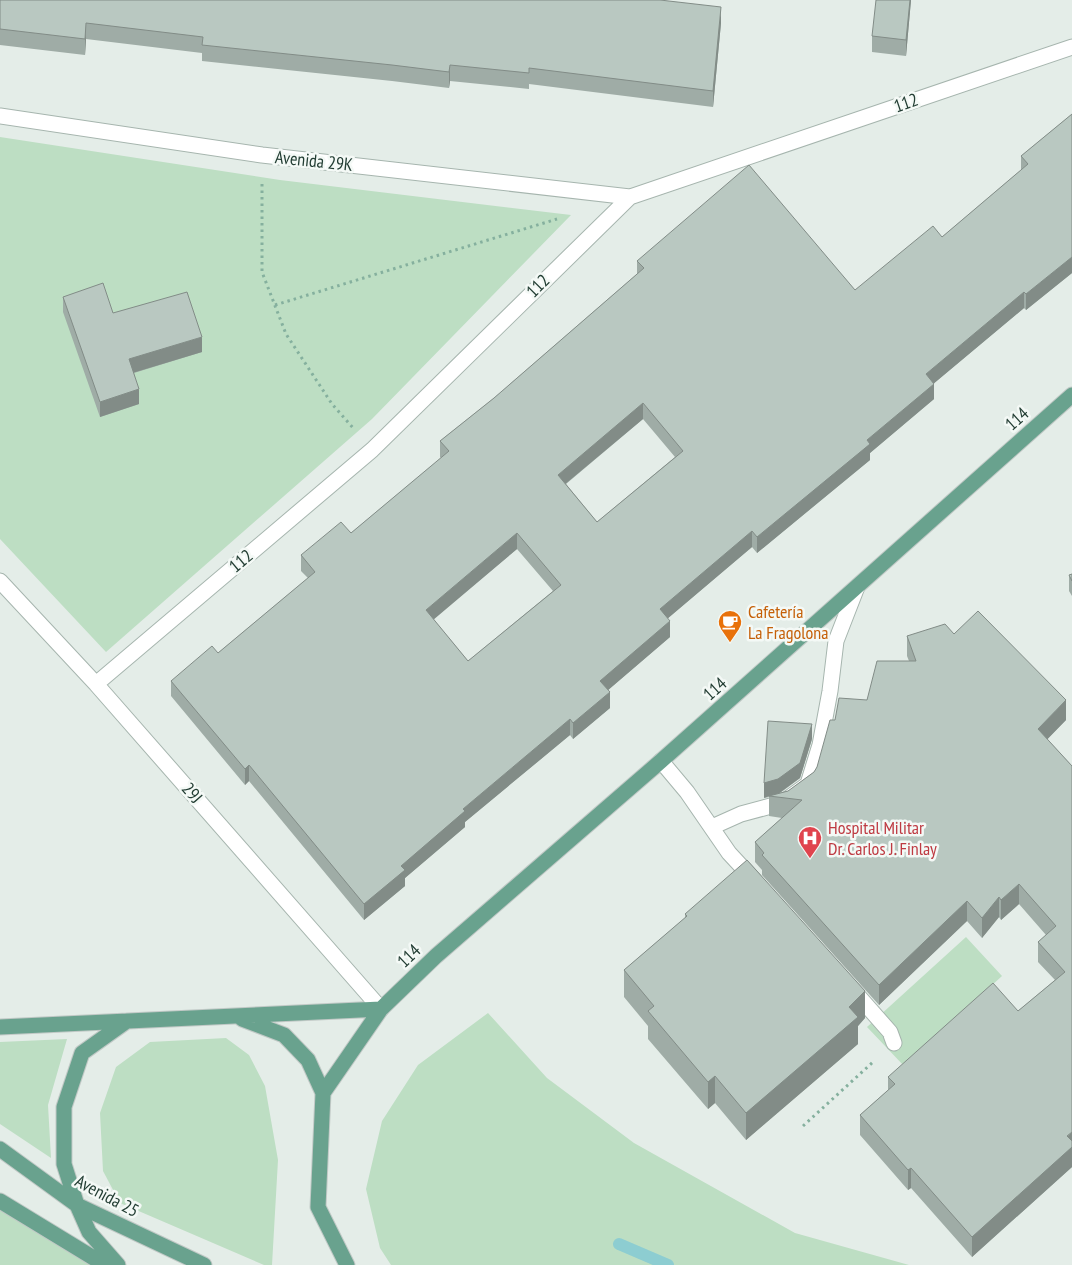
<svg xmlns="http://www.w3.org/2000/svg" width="1072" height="1265" viewBox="0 0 1072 1265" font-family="'PT Sans Narrow',sans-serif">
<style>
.green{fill:#bddec3}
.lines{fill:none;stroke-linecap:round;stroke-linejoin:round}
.stream{stroke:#8dcdd1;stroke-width:12}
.minor-casing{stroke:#a6b5ae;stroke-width:17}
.major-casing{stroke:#c1c9c6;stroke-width:17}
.path{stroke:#85b09e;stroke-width:3;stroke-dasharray:2.5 4;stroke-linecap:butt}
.minor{stroke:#fff;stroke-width:15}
.major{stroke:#69a28e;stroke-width:15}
.wall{fill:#9faca6;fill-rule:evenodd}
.shaded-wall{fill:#828c87}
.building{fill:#b9c8c1;stroke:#828c87;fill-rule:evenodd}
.labels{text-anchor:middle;stroke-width:5;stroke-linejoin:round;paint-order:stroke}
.street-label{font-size:18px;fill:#233e34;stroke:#f4f9f6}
.food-label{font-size:18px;fill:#c56008;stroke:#f4f9f6;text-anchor:start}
.health-label{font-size:18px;fill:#be3a42;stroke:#f4f9f6;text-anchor:start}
</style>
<rect width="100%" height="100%" fill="#e4ede8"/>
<path class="green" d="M 0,137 L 280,180 L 571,215 L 372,419 L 106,652 L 0,539 Z
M 966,937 L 1002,976 L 904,1066 L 867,1027 Z
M 488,1013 L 547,1078 L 634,1143 L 795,1233 L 909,1265 L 391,1265 L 380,1248 L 366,1189 L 382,1121 L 418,1065 Z
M 226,1038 L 249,1055 L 265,1086 L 278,1160 L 272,1265 L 264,1265 L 120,1203 L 103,1171 L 100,1113 L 116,1067 L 150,1042 Z
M 67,1039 L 48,1105 L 51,1158 L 0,1124 L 0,1042 Z
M 0,1201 L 105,1265 L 0,1265 Z"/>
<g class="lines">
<path class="stream" d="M 619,1244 L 668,1265"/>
<g class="minor-casing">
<path id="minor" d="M 0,116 L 262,155 L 630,197
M 0,581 L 96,684 L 381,1009
M 96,684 L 372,450 L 630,197 L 1072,47
M 661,761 L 687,792 L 729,853 L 754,880
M 712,827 L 741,814 L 782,803 L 808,784 L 820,745 L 830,691 L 836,641 L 857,587
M 853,990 L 890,1032 L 894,1043"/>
</g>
<g class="major-casing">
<path id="major" d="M 242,1019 L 284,1035 L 308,1060 L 323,1093
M 0,1027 L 381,1009
M 0,1149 L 77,1205 L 204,1265
M 0,1201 L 105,1265
M 118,1265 L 89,1232 L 77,1205 L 64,1164 L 64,1107 L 82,1053 L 127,1021
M 347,1265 L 318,1207 L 323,1093 L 381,1009 L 436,956 L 661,761 L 1072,395"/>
</g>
<path class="path" d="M 262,184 L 262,272 L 286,334 L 332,404 L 354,429
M 275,305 L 557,219
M 803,1126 L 873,1062"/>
<use href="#minor" class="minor"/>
<use href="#major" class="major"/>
</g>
<path class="wall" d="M 0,0 L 721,23 L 713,107 L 529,84 L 529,89 L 450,81 L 449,88 L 392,81 L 202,61 L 202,53 L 86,39 L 85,55 L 0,45 Z
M 911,0 L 906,56 L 872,52 L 872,36 Z
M 1072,114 L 1072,273 L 1026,310 L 1024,308 L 933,384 L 934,399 L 870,453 L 870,460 L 757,553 L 752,547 L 668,618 L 670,637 L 608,690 L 610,708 L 573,739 L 570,735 L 465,822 L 465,827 L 405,878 L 405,886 L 364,920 L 249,781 L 245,785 L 171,696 L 171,681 L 218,653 L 308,578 L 301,571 L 301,555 L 351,533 L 441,458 L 440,457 L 440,441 L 494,398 L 637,274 L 637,261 L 855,290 L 942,237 L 1021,170 L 1021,156 ZM 643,419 L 675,457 L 597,522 L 566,484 ZM 517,549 L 553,591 L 468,661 L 433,619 Z
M 63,297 L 113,313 L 202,352 L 134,373 L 139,404 L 100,417 L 63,312 Z
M 1072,574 L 1072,596 L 1069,591 L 1069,575 Z
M 954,634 L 1066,720 L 1047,739 L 1072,766 L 1072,1167 L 972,1257 L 911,1188 L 908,1190 L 860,1135 L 860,1115 L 888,1090 L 888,1077 L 1018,1011 L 1055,980 L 1038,962 L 1038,942 L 1046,935 L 1019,904 L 1001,920 L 999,917 L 982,938 L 967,921 L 879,1005 L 762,875 L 762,870 L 755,862 L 755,842 L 782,818 L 769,816 L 769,797 L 764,798 L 812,739 L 800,778 L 780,793 L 788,791 L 814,772 L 817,767 L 835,720 L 867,700 L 909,661 L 907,656 L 907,636 Z
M 685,914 L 865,1018 L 858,1026 L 858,1044 L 746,1140 L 715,1103 L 708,1109 L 648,1039 L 648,1026 L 624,997 L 624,970 L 685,918 Z"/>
<path class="shaded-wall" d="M 910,0 L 911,0 L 906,56 L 906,40 Z
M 721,7 L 721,23 L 713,107 L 713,91 Z
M 86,23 L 86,39 L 85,55 L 85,39 Z
M 450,65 L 450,81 L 449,88 L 449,72 Z
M 1072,257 L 1072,273 L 1026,310 L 1026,294 Z
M 1024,292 L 1024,308 L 926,390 L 926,374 Z
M 202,337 L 202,352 L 129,374 L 129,359 Z
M 934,384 L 934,399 L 870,453 L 870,460 L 757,553 L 757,537 L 867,440 Z
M 139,389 L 139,404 L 100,417 L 100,402 Z
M 643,403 L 643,419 L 558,490 L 558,475 Z
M 752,531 L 752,547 L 660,625 L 660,609 Z
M 517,533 L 517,549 L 426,626 L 426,610 Z
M 670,621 L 670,637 L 600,697 L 600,681 Z
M 610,692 L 610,708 L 573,739 L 573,723 Z
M 1066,700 L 1066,720 L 1038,749 L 1038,729 Z
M 570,719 L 570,735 L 465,822 L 465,827 L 405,878 L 405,886 L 364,920 L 364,904 L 401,866 L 463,809 Z
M 812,724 L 812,739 L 800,778 L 778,794 L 769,796 L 764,798 L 764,783 Z
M 249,765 L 249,781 L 245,785 L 245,769 Z
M 1019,884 L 1019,904 L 1001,920 L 1001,900 Z
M 999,897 L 999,917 L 982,938 L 982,918 Z
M 967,901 L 967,921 L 879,1005 L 879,985 Z
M 865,991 L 865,1018 L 858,1026 L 858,1044 L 746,1140 L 746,1113 L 849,1007 Z
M 715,1076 L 715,1103 L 708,1109 L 708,1082 Z
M 1072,1132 L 1072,1167 L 972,1257 L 972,1237 Z
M 911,1168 L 911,1188 L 908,1190 L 908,1170 Z"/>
<path class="building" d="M 0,0 L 660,0 L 721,7 L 713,91 L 529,68 L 529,73 L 450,65 L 449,72 L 392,65 L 202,45 L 203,37 L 86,23 L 85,39 L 0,29 Z
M 876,0 L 910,0 L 906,40 L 872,36 Z
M 1072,114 L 1072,257 L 1026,294 L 1024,292 L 926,374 L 934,384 L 867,440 L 870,444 L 757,537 L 752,531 L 660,609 L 670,621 L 600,681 L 610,692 L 573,723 L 570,719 L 463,809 L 465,811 L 401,866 L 405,870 L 364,904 L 249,765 L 245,769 L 171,681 L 212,646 L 218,653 L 315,572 L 301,555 L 341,522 L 351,533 L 449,451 L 440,441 L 494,398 L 644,268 L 637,261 L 749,165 L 855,290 L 933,226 L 942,237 L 1028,164 L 1021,156 ZM 643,403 L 683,451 L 597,522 L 558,475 ZM 517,533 L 561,585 L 468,661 L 426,610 Z
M 103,283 L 113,313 L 187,292 L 202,337 L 129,359 L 139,389 L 100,402 L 63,297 Z
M 1072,574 L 1072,581 L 1069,575 Z
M 978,611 L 1066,700 L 1038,729 L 1072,766 L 1072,1132 L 1067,1136 L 1072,1141 L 1072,1147 L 972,1237 L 911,1168 L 908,1170 L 860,1115 L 895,1084 L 888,1077 L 993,983 L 1018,1011 L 1065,972 L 1038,942 L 1056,926 L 1019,884 L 1001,900 L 999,897 L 982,918 L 967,901 L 879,985 L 762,855 L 764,853 L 755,842 L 802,800 L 769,796 L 788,791 L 814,772 L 817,767 L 830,720 L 835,720 L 839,698 L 867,700 L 877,661 L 916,661 L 907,636 L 945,624 L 954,634 Z
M 768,721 L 812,724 L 800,763 L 778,779 L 764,783 Z
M 747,860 L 865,991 L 849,1007 L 858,1017 L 746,1113 L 715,1076 L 708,1082 L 648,1011 L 654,1006 L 624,970 L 687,916 L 685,914 Z"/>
<defs>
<g id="cafe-pin" transform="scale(1.25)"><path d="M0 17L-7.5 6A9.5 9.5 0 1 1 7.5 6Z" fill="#e8710a" stroke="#f4f9f6"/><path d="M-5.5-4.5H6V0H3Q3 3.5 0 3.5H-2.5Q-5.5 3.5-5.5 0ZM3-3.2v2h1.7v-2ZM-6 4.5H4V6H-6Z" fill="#fff"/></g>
<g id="hospital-pin" transform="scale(1.25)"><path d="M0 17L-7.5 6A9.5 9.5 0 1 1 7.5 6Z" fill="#e0444e" stroke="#f4f9f6"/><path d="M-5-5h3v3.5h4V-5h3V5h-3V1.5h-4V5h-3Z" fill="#fff"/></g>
</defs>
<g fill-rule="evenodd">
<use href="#cafe-pin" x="730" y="622"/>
<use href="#hospital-pin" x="810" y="838"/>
</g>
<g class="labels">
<g class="street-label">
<text transform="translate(906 103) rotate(-19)" y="6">112</text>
<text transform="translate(314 161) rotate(6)" y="6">Avenida 29K</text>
<text transform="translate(538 286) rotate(-45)" y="6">112</text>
<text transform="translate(1017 419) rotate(-42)" y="6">114</text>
<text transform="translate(241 561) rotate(-40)" y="6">112</text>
<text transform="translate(715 689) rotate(-42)" y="6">114</text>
<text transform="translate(192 793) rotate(49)" y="6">29J</text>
<text transform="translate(409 956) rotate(-44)" y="6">114</text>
<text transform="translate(107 1196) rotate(28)" y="6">Avenida 25</text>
</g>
<g class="food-label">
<text x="748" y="618">Cafetería<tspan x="748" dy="21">La Fragolona</tspan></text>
</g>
<g class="health-label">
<text x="828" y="834">Hospital Militar<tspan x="828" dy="21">Dr. Carlos J. Finlay</tspan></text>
</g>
</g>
</svg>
